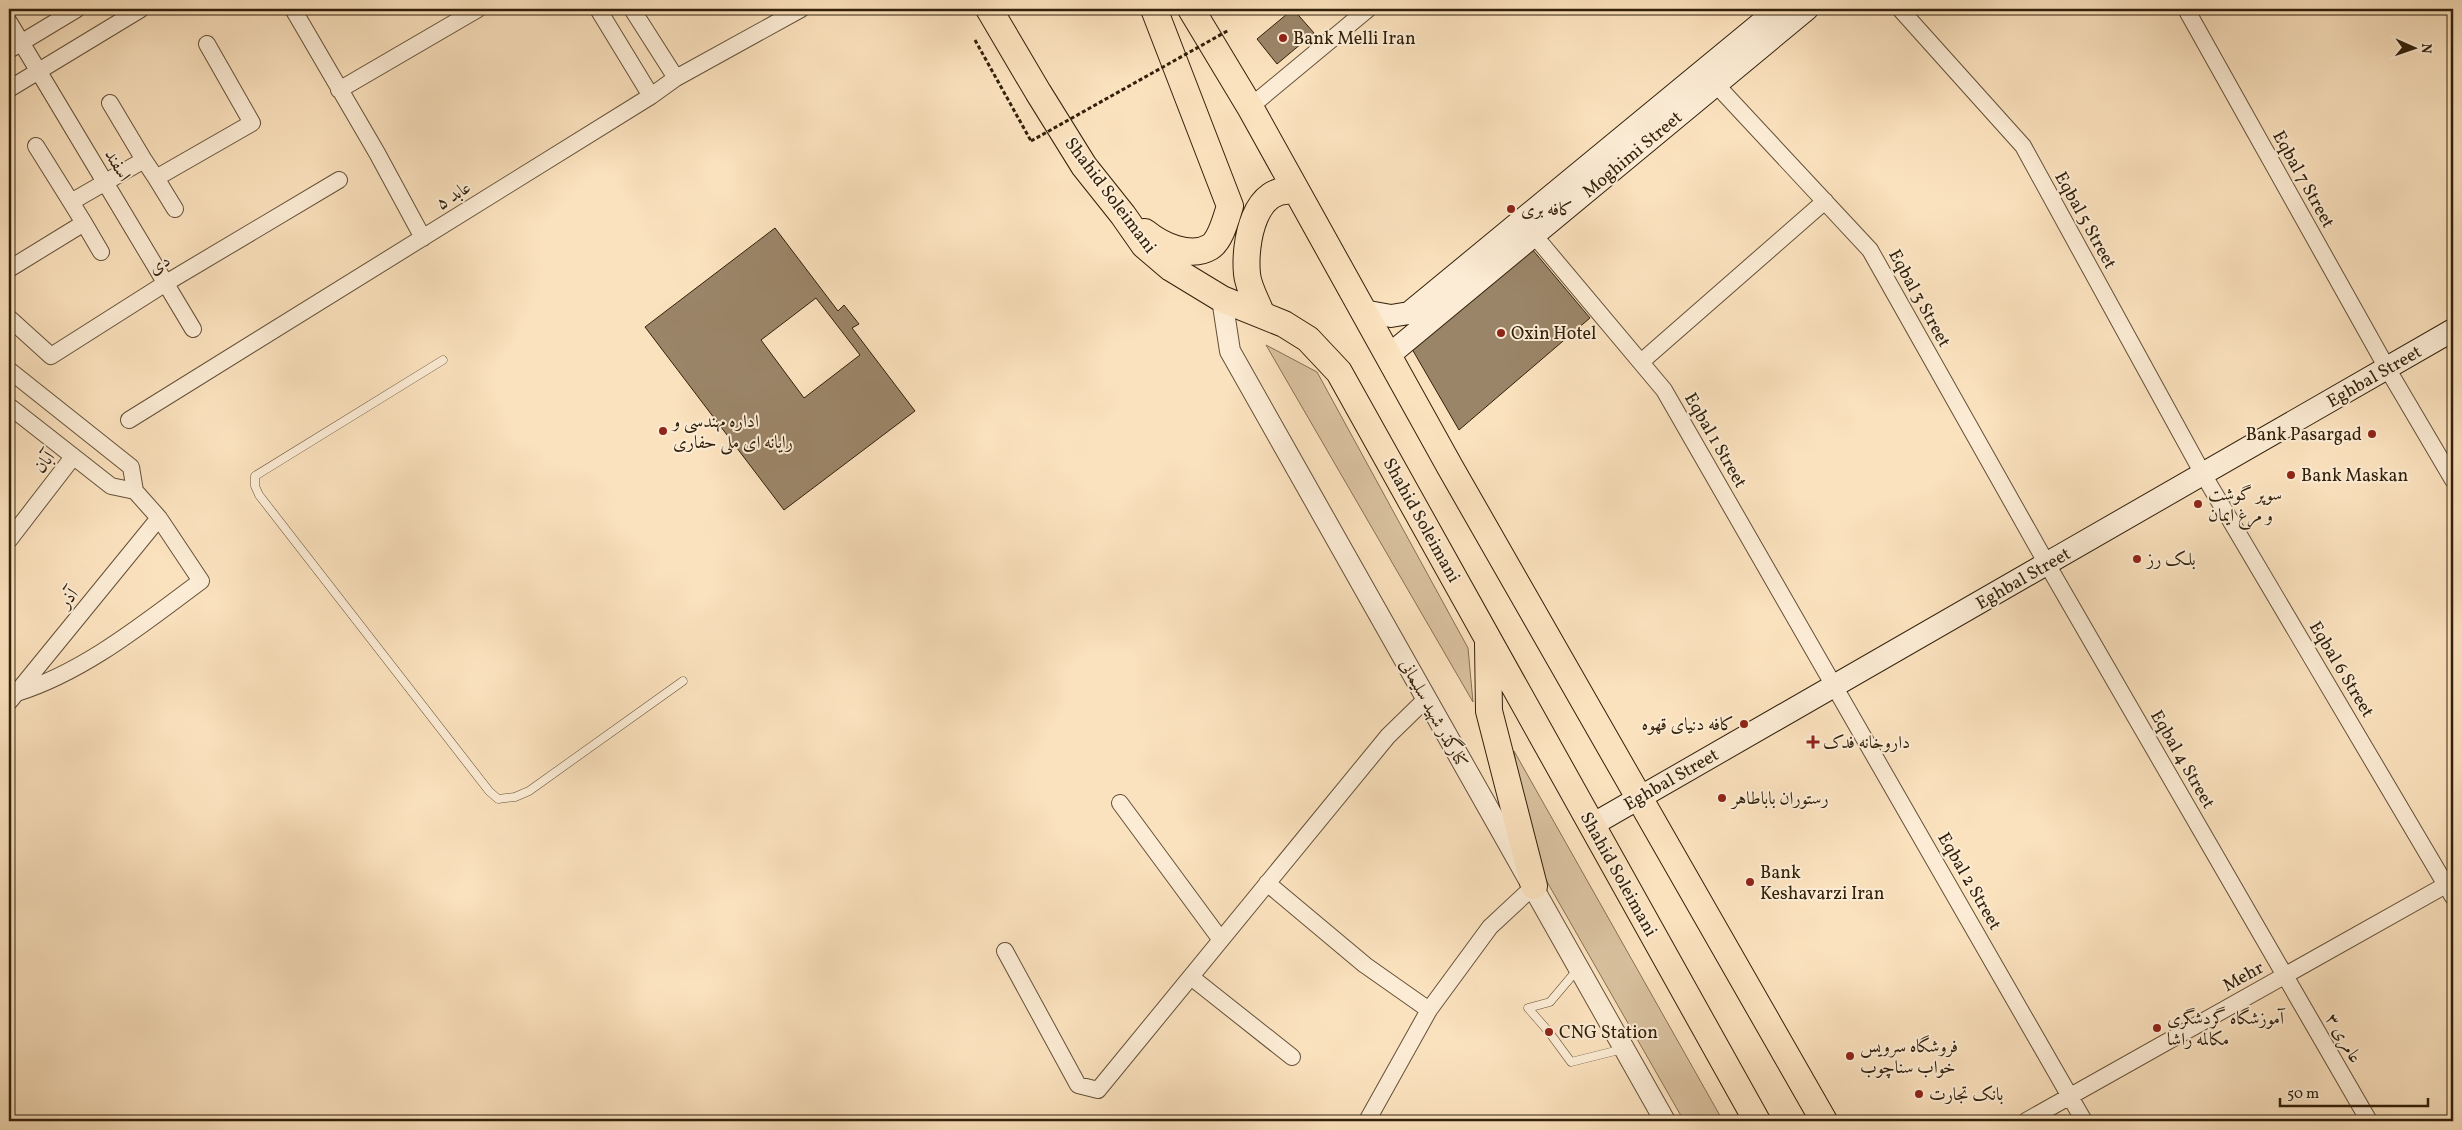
<svg xmlns="http://www.w3.org/2000/svg" width="2462" height="1130" viewBox="0 0 2462 1130" font-family="Vollkorn,Amiri,serif">
<style>
.green{fill:#d9c19f;stroke:#867054}
.building{fill:#9b8568;stroke:#32200a;fill-rule:evenodd}
.lines{fill:none;stroke-linecap:round;stroke-linejoin:round}
.service-casing{stroke:#645037;stroke-width:9}
.minor-casing{stroke:#645037;stroke-width:18}
.tertiary-casing{stroke:#645037;stroke-width:22}
.secondary-casing{stroke:#32200a;stroke-width:24}
.trunk-casing{stroke:#32200a;stroke-width:28}
.path{stroke:#32200a;stroke-width:3;stroke-dasharray:4 2.5;stroke-linecap:butt}
.service{stroke:#fcecd5;stroke-width:8}
.minor{stroke:#fcecd5;stroke-width:16}
.tertiary{stroke:#fcecd5;stroke-width:20}
.secondary{stroke:#fcecd5;stroke-width:22}
.trunk{stroke:#fbe2be;stroke-width:26}
.path-bridge{stroke:#32200a;stroke-width:3;stroke-dasharray:4 2.5;stroke-linecap:butt}
.poi-dot{fill:#8f2418;stroke:#fcecd5;stroke-width:2}
.labels{text-anchor:middle;stroke-width:4;stroke-linejoin:round;paint-order:stroke}
.poi-label{font-size:18px;fill:#32200a;stroke:#fcecd5;text-anchor:start}
.street-label{font-size:18px;fill:#32200a;stroke:#fcecd5}
</style>
<rect width="100%" height="100%" fill="#fbe2be"/>
<filter id="stains"><feTurbulence type="fractalNoise" baseFrequency=".004" numOctaves="4"/><feColorMatrix values="0 0 0 0 .2 0 0 0 0 .09 0 0 0 0 .02 0 0 0 .5 -.17"/></filter>
<radialGradient id="worn" r=".72"><stop offset=".6" stop-color="#630" stop-opacity="0"/><stop offset="1" stop-color="#630" stop-opacity=".3"/></radialGradient>
<path class="green" d="M 1266,345 L 1317,372 L 1468,648 L 1473,702 Z
M 1514,751 L 1723,1121 L 1684,1121 L 1530,852 Z"/>
<path class="building" d="M 1293,9 L 1314,33 L 1277,64 L 1257,39 Z
M 775,228 L 838,311 L 844,305 L 859,324 L 852,328 L 915,411 L 784,510 L 645,327 ZM 816,298 L 860,355 L 804,398 L 761,340 Z
M 1532,249 L 1590,318 L 1459,430 L 1412,349 Z"/>
<g class="lines">
<g class="service-casing">
<path id="service" d="M 443,360 L 255,476 L 255,486 L 259,495 L 489,791 L 498,799 L 515,797 L 529,791 L 683,681
M 1577,970 L 1550,1002 L 1528,1008 L 1549,1032 L 1571,1062 L 1623,1049"/>
</g>
<g class="minor-casing">
<path id="minor" d="M 293,9 L 377,153 L 423,238
M 598,9 L 651,96
M 632,9 L 676,78
M 1900,9 L 2023,146 L 2203,474 L 2453,897
M 2186,9 L 2387,368 L 2453,480
M 9,22 L 193,329
M 9,50 L 77,9
M 1709,77 L 1870,250 L 2047,564 L 2369,1121
M 9,89 L 141,9
M 339,90 L 478,9
M 110,103 L 144,160
M 1250,107 L 1368,9
M 36,146 L 71,202
M 156,178 L 175,209
M 84,223 L 101,252
M 1528,228 L 1664,390 L 2084,1121
M 9,269 L 84,223 L 71,202 L 144,160 L 156,178 L 252,123 L 207,44
M 9,318 L 51,356 L 166,283 L 339,180
M 1641,362 L 1825,201
M 9,370 L 131,467 L 135,491 L 111,486 L 9,406
M 129,420 L 651,96 L 676,78 L 801,9
M 9,540 L 73,457
M 17,693 C 86,671 144,623 201,581 L 159,518 L 135,491
M 9,702 L 159,518
M 1120,803 L 1221,940
M 1267,883 L 1365,965 L 1429,1010
M 1005,951 L 1078,1085 L 1098,1090 L 1388,736 L 1426,699
M 1191,977 L 1292,1057
M 1367,1121 L 1429,1010 L 1490,927 L 1534,886
M 2026,1121 L 2453,881"/>
</g>
<g class="tertiary-casing">
<path id="tertiary" d="M 1222,299 L 1230,351 L 1665,1121"/>
</g>
<g class="secondary-casing">
<path id="secondary" d="M 1363,311 L 1391,316 L 1409,313 L 1778,9
M 1388,356 L 1807,9
M 1592,825 L 2453,330"/>
</g>
<g class="trunk-casing">
<path id="trunk" d="M 989,9 L 1038,92 L 1084,166 L 1123,215 L 1144,245 L 1171,268 L 1222,299 L 1284,324 L 1308,339 L 1339,372 L 1757,1121
M 1191,9 L 1250,107 L 1450,467 L 1824,1121
M 1145,232 C 1161,245 1190,259 1210,247 C 1221,240 1226,218 1230,206 L 1154,9
M 1262,315 C 1257,302 1248,287 1247,274 C 1244,244 1254,181 1297,192
M 1488,643 L 1489,711 L 1534,886"/>
</g>
<path class="path" d="M 975,40 L 1031,141"/>
<use href="#service" class="service"/>
<use href="#minor" class="minor"/>
<use href="#tertiary" class="tertiary"/>
<use href="#secondary" class="secondary"/>
<use href="#trunk" class="trunk"/>
<path class="path-bridge" d="M 1031,141 L 1229,30"/>
</g>
<g class="poi-dot">
<circle cx="1283" cy="38" r="5"/>
<circle cx="1511" cy="209" r="5"/>
<circle cx="1501" cy="333" r="5"/>
<circle cx="663" cy="431" r="5"/>
<circle cx="2372" cy="434" r="5"/>
<circle cx="2291" cy="475" r="5"/>
<circle cx="2198" cy="504" r="5"/>
<circle cx="2137" cy="559" r="5"/>
<circle cx="1744" cy="724" r="5"/>
<path d="M1810.5 734.5h5v5h5v5h-5v5h-5v-5h-5v-5h5z"/>
<circle cx="1722" cy="798" r="5"/>
<circle cx="1750" cy="882" r="5"/>
<circle cx="2157" cy="1028" r="5"/>
<circle cx="1549" cy="1032" r="5"/>
<circle cx="1850" cy="1056" r="5"/>
<circle cx="1919" cy="1094" r="5"/>
</g>
<g class="labels">
<g class="poi-label">
<text x="1293" y="44">Bank Melli Iran</text>
<text x="1521" y="215">کافه بری</text>
<text x="1511" y="339">Oxin Hotel</text>
<text x="673" y="427">اداره مهندسی و<tspan x="673" dy="21">رایانه ای ملی حفاری</tspan></text>
<text x="2362" y="440" text-anchor="end">Bank Pasargad</text>
<text x="2301" y="481">Bank Maskan</text>
<text x="2208" y="500">سوپر گوشت<tspan x="2208" dy="21">و مرغ ایمان</tspan></text>
<text x="2147" y="565">بلک رز</text>
<text x="1734" y="730" text-anchor="end">کافه دنیای قهوه</text>
<text x="1823" y="748">داروخانه فدک</text>
<text x="1732" y="804">رستوران باباطاهر</text>
<text x="1760" y="878">Bank<tspan x="1760" dy="21">Keshavarzi Iran</tspan></text>
<text x="2167" y="1024">آموزشگاه گردشگری<tspan x="2167" dy="21">مکالمه راشا</tspan></text>
<text x="1559" y="1038">CNG Station</text>
<text x="1860" y="1052">فروشگاه سرویس<tspan x="1860" dy="21">خواب سناچوب</tspan></text>
<text x="1929" y="1100">بانک تجارت</text>
</g>
<g class="street-label">
<text transform="translate(1632 154) rotate(-40)" y="6">Moghimi Street</text>
<text transform="translate(118 165) rotate(59)" y="6">اسفند</text>
<text transform="translate(2304 179) rotate(61)" y="6">Eqbal 7 Street</text>
<text transform="translate(453 195) rotate(-32)" y="6">عابد ۵</text>
<text transform="translate(1111 195) rotate(53)" y="6">Shahid Soleimani</text>
<text transform="translate(2086 220) rotate(61)" y="6">Eqbal 5 Street</text>
<text transform="translate(159 264) rotate(-31)" y="6">دی</text>
<text transform="translate(1920 298) rotate(61)" y="6">Eqbal 3 Street</text>
<text transform="translate(2374 376) rotate(-30)" y="6">Eghbal Street</text>
<text transform="translate(1716 440) rotate(60)" y="6">Eqbal 1 Street</text>
<text transform="translate(44 462) rotate(-52)" y="6">آبان</text>
<text transform="translate(1422 520) rotate(61)" y="6">Shahid Soleimani</text>
<text transform="translate(2023 578) rotate(-30)" y="6">Eghbal Street</text>
<text transform="translate(68 598) rotate(-51)" y="6">آذر</text>
<text transform="translate(2342 669) rotate(59)" y="6">Eqbal 6 Street</text>
<text transform="translate(1434 713) rotate(61)" y="6">کنارگذر شهید سلیمانی</text>
<text transform="translate(2183 759) rotate(60)" y="6">Eqbal 4 Street</text>
<text transform="translate(1671 779) rotate(-30)" y="6">Eghbal Street</text>
<text transform="translate(1619 874) rotate(61)" y="6">Shahid Soleimani</text>
<text transform="translate(1970 881) rotate(60)" y="6">Eqbal 2 Street</text>
<text transform="translate(2243 976) rotate(-29)" y="6">Mehr</text>
<text transform="translate(2344 1038) rotate(60)" y="6">عامری ۳</text>
</g>
</g>
<rect width="2462" height="1130" fill="none" stroke="#fbe2be" stroke-width="30"/>
<rect x="10" y="10" width="2442" height="1110" fill="none" stroke="#32200a" stroke-width="2.5"/>
<rect x="15" y="15" width="2432" height="1100" fill="none" stroke="#32200a"/>
<g transform="translate(2414 48) rotate(92)" stroke="#fcecd5" stroke-width="4" paint-order="stroke">
<path d="M0-4L9 19L0 12L-9 19Z" fill="#32200a"/>
<text y="-8" font-size="14" font-weight="bold" text-anchor="middle" fill="#32200a">N</text>
</g>
<path d="M2280 1098v8h148v-8" fill="none" stroke="#32200a" stroke-width="2.5"/>
<text x="2287" y="1098" font-size="15" fill="#32200a" stroke="#fcecd5" stroke-width="4" paint-order="stroke">50 m</text>
<rect width="100%" height="100%" filter="url(#stains)"/>
<rect width="100%" height="100%" fill="url(#worn)"/>
</svg>
